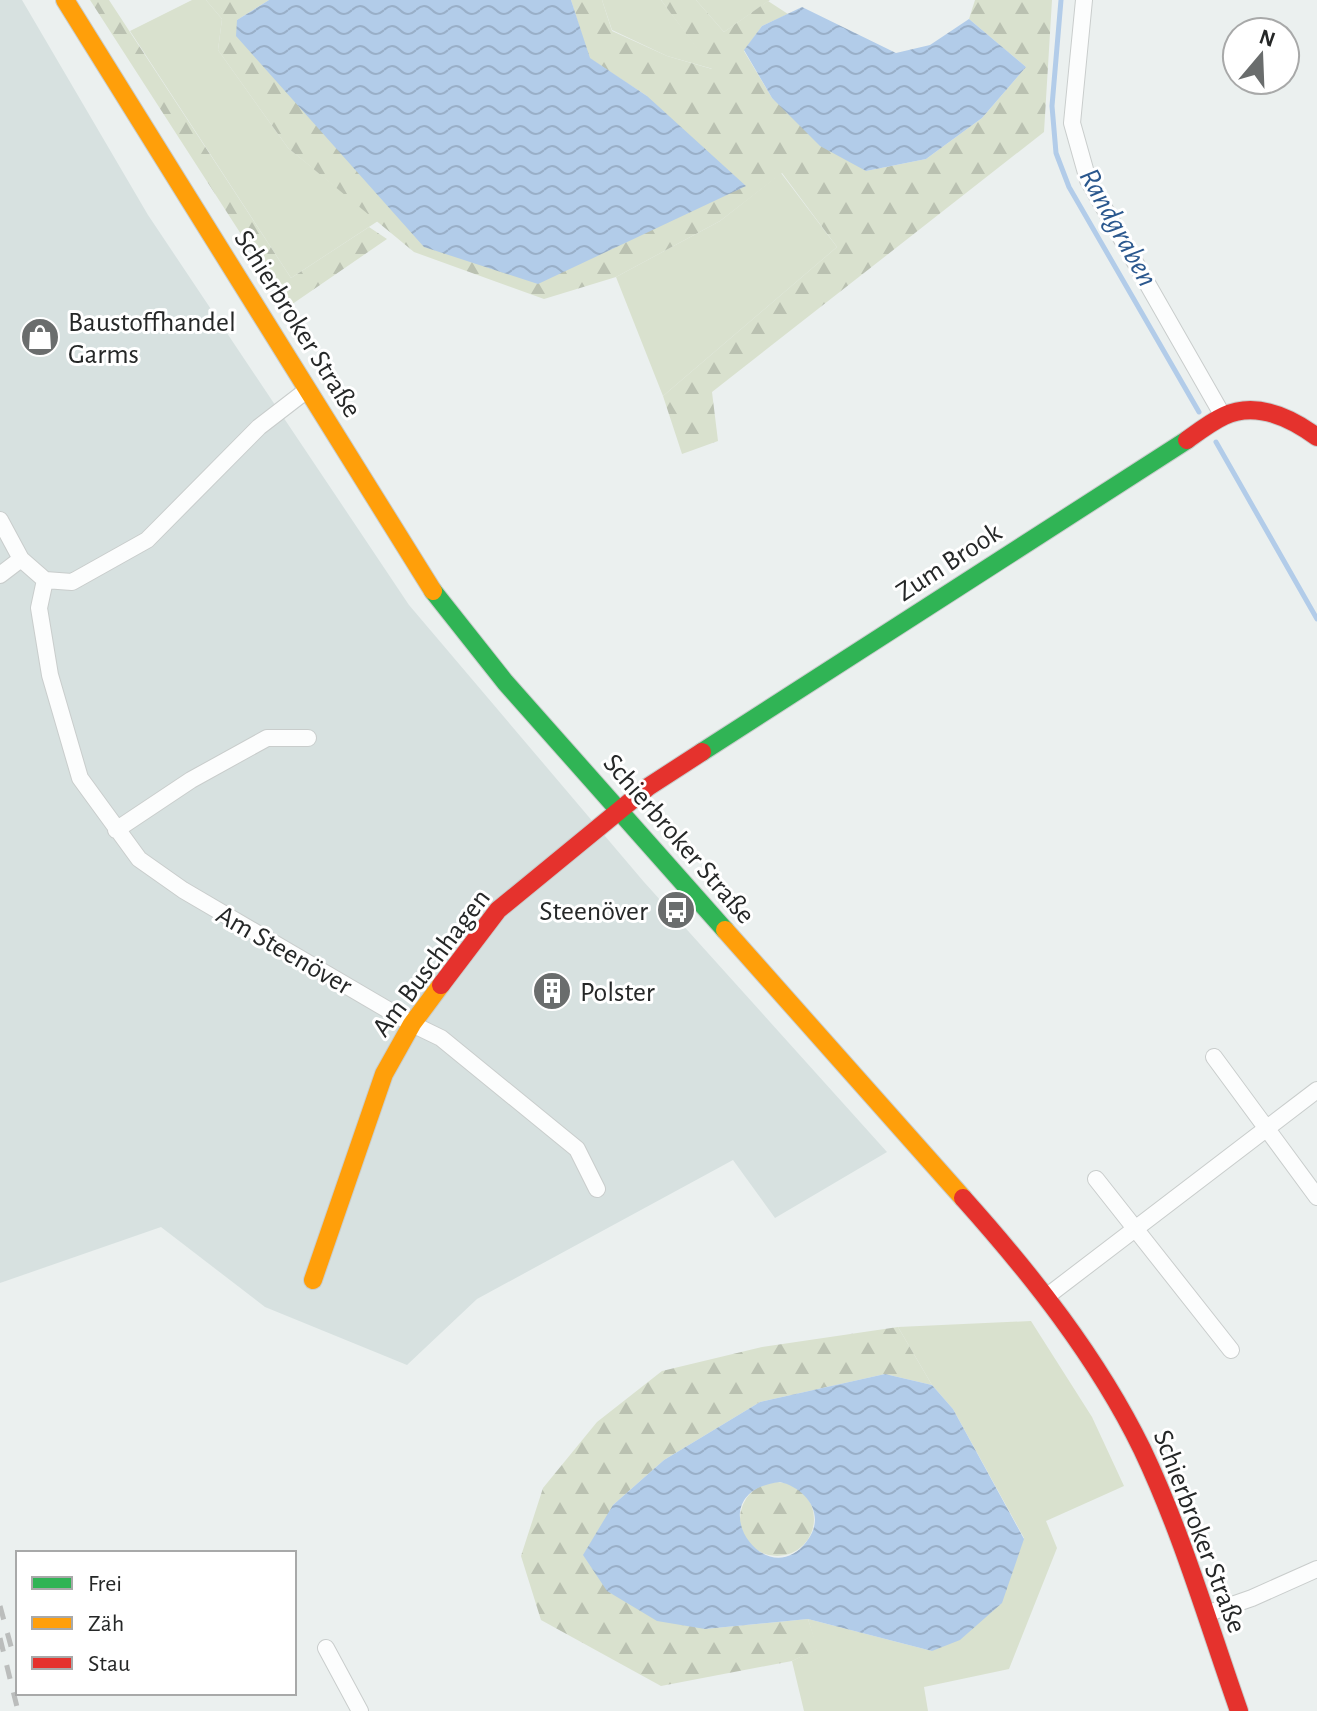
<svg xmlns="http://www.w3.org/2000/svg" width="1317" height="1711" viewBox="0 0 1317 1711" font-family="'Alegreya Sans',sans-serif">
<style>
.built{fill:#d7e1e0}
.grass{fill:#d9e1ce}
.forest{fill:url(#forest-firs)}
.water{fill:url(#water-waves);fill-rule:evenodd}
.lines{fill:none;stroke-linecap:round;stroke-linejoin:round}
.stream{stroke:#b2cce9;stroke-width:5}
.street-casing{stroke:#c9cdcc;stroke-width:18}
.fast-casing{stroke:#c9cdcc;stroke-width:20}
.slow-casing{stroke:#c9cdcc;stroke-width:20}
.jam-casing{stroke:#c9cdcc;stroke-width:20}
.street{stroke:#fcfdfd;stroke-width:16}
.fast{stroke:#30b455;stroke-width:18}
.slow{stroke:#ff9f0a;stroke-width:18}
.jam{stroke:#e5322d;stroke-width:18}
.rail{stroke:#bbbdbc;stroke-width:5;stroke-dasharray:14 14;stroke-linecap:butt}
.labels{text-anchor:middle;stroke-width:6;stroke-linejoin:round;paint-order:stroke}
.poi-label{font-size:28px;fill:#252727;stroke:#fff;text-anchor:start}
.street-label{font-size:28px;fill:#252727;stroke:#fff}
.water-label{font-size:30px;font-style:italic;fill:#2b588e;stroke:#fff}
</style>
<defs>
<pattern id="forest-firs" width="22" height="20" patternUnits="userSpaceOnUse" patternTransform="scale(2)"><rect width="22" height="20" fill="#d9e1ce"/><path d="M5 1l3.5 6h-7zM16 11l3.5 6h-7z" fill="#bac1b1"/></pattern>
<pattern id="water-waves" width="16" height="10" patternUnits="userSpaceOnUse" patternTransform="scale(2)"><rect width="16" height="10" fill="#b2cce9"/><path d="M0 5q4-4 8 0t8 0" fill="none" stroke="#99afc8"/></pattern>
</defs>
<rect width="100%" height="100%" fill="#ebf0ef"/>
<path class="built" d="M 0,0 L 22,0 L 148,215 L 409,605 L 644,882 L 887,1152 L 775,1218 L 733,1160 L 477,1299 L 407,1365 L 265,1307 L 161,1227 L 0,1283 Z"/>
<path class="grass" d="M 192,0 L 206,0 L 222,19 L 218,50 L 288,148 L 378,221 L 291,278 L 130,31 Z
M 602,0 L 661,0 L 713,69 L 667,56 L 612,30 Z
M 696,0 L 770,0 L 724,32 Z
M 781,173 L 837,247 L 663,396 L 616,277 L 720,221 Z
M 1031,1321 L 1092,1417 L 1124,1486 L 1046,1521 L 1057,1548 L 1009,1669 L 924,1687 L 928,1711 L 804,1711 L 792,1661 L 817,1649 L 808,1619 L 932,1651 L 1024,1538 L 953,1409 L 932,1385 L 898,1327 Z"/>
<path class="forest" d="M 90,0 L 109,0 L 291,278 L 369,227 L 387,239 L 288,307 Z
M 206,0 L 269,0 L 237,20 L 647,96 L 589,58 L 571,0 L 602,0 L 612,31 L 667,56 L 712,69 L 661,0 L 696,0 L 724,32 L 768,1 L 788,14 L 762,26 L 744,51 L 772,98 L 866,171 L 926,159 L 982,118 L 1026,67 L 969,19 L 975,0 L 1052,0 L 1044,132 L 712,392 L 718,441 L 682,454 L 663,396 L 837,247 L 782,173 L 720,221 L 616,277 L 544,299 L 414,252 L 288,148 L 218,50 L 222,19 Z
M 898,1327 L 932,1385 L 885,1374 L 760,1402 L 664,1460 L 613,1505 L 705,1629 L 808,1619 L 818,1649 L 792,1661 L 661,1686 L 541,1620 L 521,1556 L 543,1488 L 597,1422 L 662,1371 L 762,1347 Z
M740 1519a37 37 0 1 1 74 0a37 37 0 1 1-74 0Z"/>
<path class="water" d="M 269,0 L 571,0 L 590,58 L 647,96 L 746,186 L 538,284 L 424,247 L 236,36 L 237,20 Z
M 802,7 L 896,53 L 930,45 L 969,19 L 1026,67 L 982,118 L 926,159 L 866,171 L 820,146 L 772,98 L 744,50 L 762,26 Z
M 885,1374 L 932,1385 L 953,1409 L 1024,1539 L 1002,1603 L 960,1640 L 932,1651 L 808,1619 L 705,1629 L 657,1621 L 607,1591 L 583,1555 L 613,1505 L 664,1460 L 760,1402 ZM 780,1482 C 806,1488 827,1515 807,1541 C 765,1598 695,1492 780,1482 Z"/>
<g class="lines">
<path class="stream" d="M 1061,0 L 1052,106 L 1056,153 L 1069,187 L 1199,412
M 1216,442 L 1317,619"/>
<g class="street-casing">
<path id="street" d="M 1084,0 L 1072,123 L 1088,180 L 1223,416
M 0,520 L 21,559 L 45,580 L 39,608 L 50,675 L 80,778 L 139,859 L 183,890 L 412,1024 L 441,1038 L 577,1149 L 597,1189
M 0,575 L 21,559
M 45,580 L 72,582 L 147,540 L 259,427 L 307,390
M 116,830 L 191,780 L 267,738 L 308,738
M 1214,1057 L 1317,1197
M 1096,1179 L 1231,1350
M 1046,1297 L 1317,1090
M 1206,1614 L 1252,1598 L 1317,1569
M 326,1648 L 360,1711"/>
</g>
<g class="fast-casing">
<path id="fast" d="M 433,591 L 505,682 L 725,930
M 702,752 L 1187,440"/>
</g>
<g class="slow-casing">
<path id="slow" d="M 65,0 L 433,591
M 725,930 L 963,1198
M 313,1280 L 384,1074 L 412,1024 L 441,985"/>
</g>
<g class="jam-casing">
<path id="jam" d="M 1187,440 C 1198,432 1211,422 1224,416 C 1256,401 1291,418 1317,437
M 441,985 L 498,910 L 648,787 L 702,752
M 963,1198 C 1031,1274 1097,1357 1142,1449 C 1182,1533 1208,1623 1239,1711"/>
</g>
<use href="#street" class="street"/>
<use href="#fast" class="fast"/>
<use href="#slow" class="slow"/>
<use href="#jam" class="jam"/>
<path class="rail" d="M 0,1606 L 12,1650
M 0,1638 L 18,1711"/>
</g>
<defs>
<g id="shop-disc" transform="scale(2)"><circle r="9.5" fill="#6a6d6d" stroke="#fff"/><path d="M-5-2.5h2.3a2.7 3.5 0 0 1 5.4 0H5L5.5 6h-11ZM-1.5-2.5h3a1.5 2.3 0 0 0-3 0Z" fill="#fff"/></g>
<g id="bus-disc" transform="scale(2)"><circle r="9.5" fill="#6a6d6d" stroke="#fff"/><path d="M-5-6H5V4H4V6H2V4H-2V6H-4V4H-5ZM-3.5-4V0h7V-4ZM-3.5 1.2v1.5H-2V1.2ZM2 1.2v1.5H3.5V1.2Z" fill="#fff"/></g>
<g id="building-disc" transform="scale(2)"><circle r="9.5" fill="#6a6d6d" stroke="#fff"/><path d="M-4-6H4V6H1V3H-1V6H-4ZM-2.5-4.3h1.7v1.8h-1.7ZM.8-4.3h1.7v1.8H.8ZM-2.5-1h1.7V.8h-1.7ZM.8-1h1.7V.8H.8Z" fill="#fff"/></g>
</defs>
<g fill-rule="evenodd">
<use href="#shop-disc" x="40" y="337"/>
<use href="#bus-disc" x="676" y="910"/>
<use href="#building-disc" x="552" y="991"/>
</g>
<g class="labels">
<g class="poi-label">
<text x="68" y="331">Baustoffhandel<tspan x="68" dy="32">Garms</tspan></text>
<text x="648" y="920" text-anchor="end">Steenöver</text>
<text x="580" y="1001">Polster</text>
</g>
<g class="street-label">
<text transform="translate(299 323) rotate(58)" y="10">Schierbroker Straße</text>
<text transform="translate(948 561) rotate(-33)" y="10">Zum Brook</text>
<text transform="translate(680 838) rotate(49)" y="10">Schierbroker Straße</text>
<text transform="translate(285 949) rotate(30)" y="10">Am Steenöver</text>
<text transform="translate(430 962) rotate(-53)" y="10">Am Buschhagen</text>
<text transform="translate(1201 1531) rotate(69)" y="10">Schierbroker Straße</text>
</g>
<g class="water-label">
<text transform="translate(1119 227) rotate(61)" y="10">Randgraben</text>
</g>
</g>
<rect x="16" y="1551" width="280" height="144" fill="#ffffff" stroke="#a8a9a9" stroke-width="2"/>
<rect x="32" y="1577" width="40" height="12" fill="#30b455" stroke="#a8a9a9" stroke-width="2"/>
<text x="88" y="1591" font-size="24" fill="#252727">Frei</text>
<rect x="32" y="1617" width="40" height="12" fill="#ff9f0a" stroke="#a8a9a9" stroke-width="2"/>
<text x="88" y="1631" font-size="24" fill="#252727">Zäh</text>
<rect x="32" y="1657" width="40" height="12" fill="#e5322d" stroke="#a8a9a9" stroke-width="2"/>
<text x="88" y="1671" font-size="24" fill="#252727">Stau</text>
<g transform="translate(1261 56) rotate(19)"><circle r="38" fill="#ffffff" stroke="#a8a9a9" stroke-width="2"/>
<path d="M0-6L14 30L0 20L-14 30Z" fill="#6a6d6d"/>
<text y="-12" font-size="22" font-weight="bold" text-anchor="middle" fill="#252727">N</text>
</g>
</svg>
